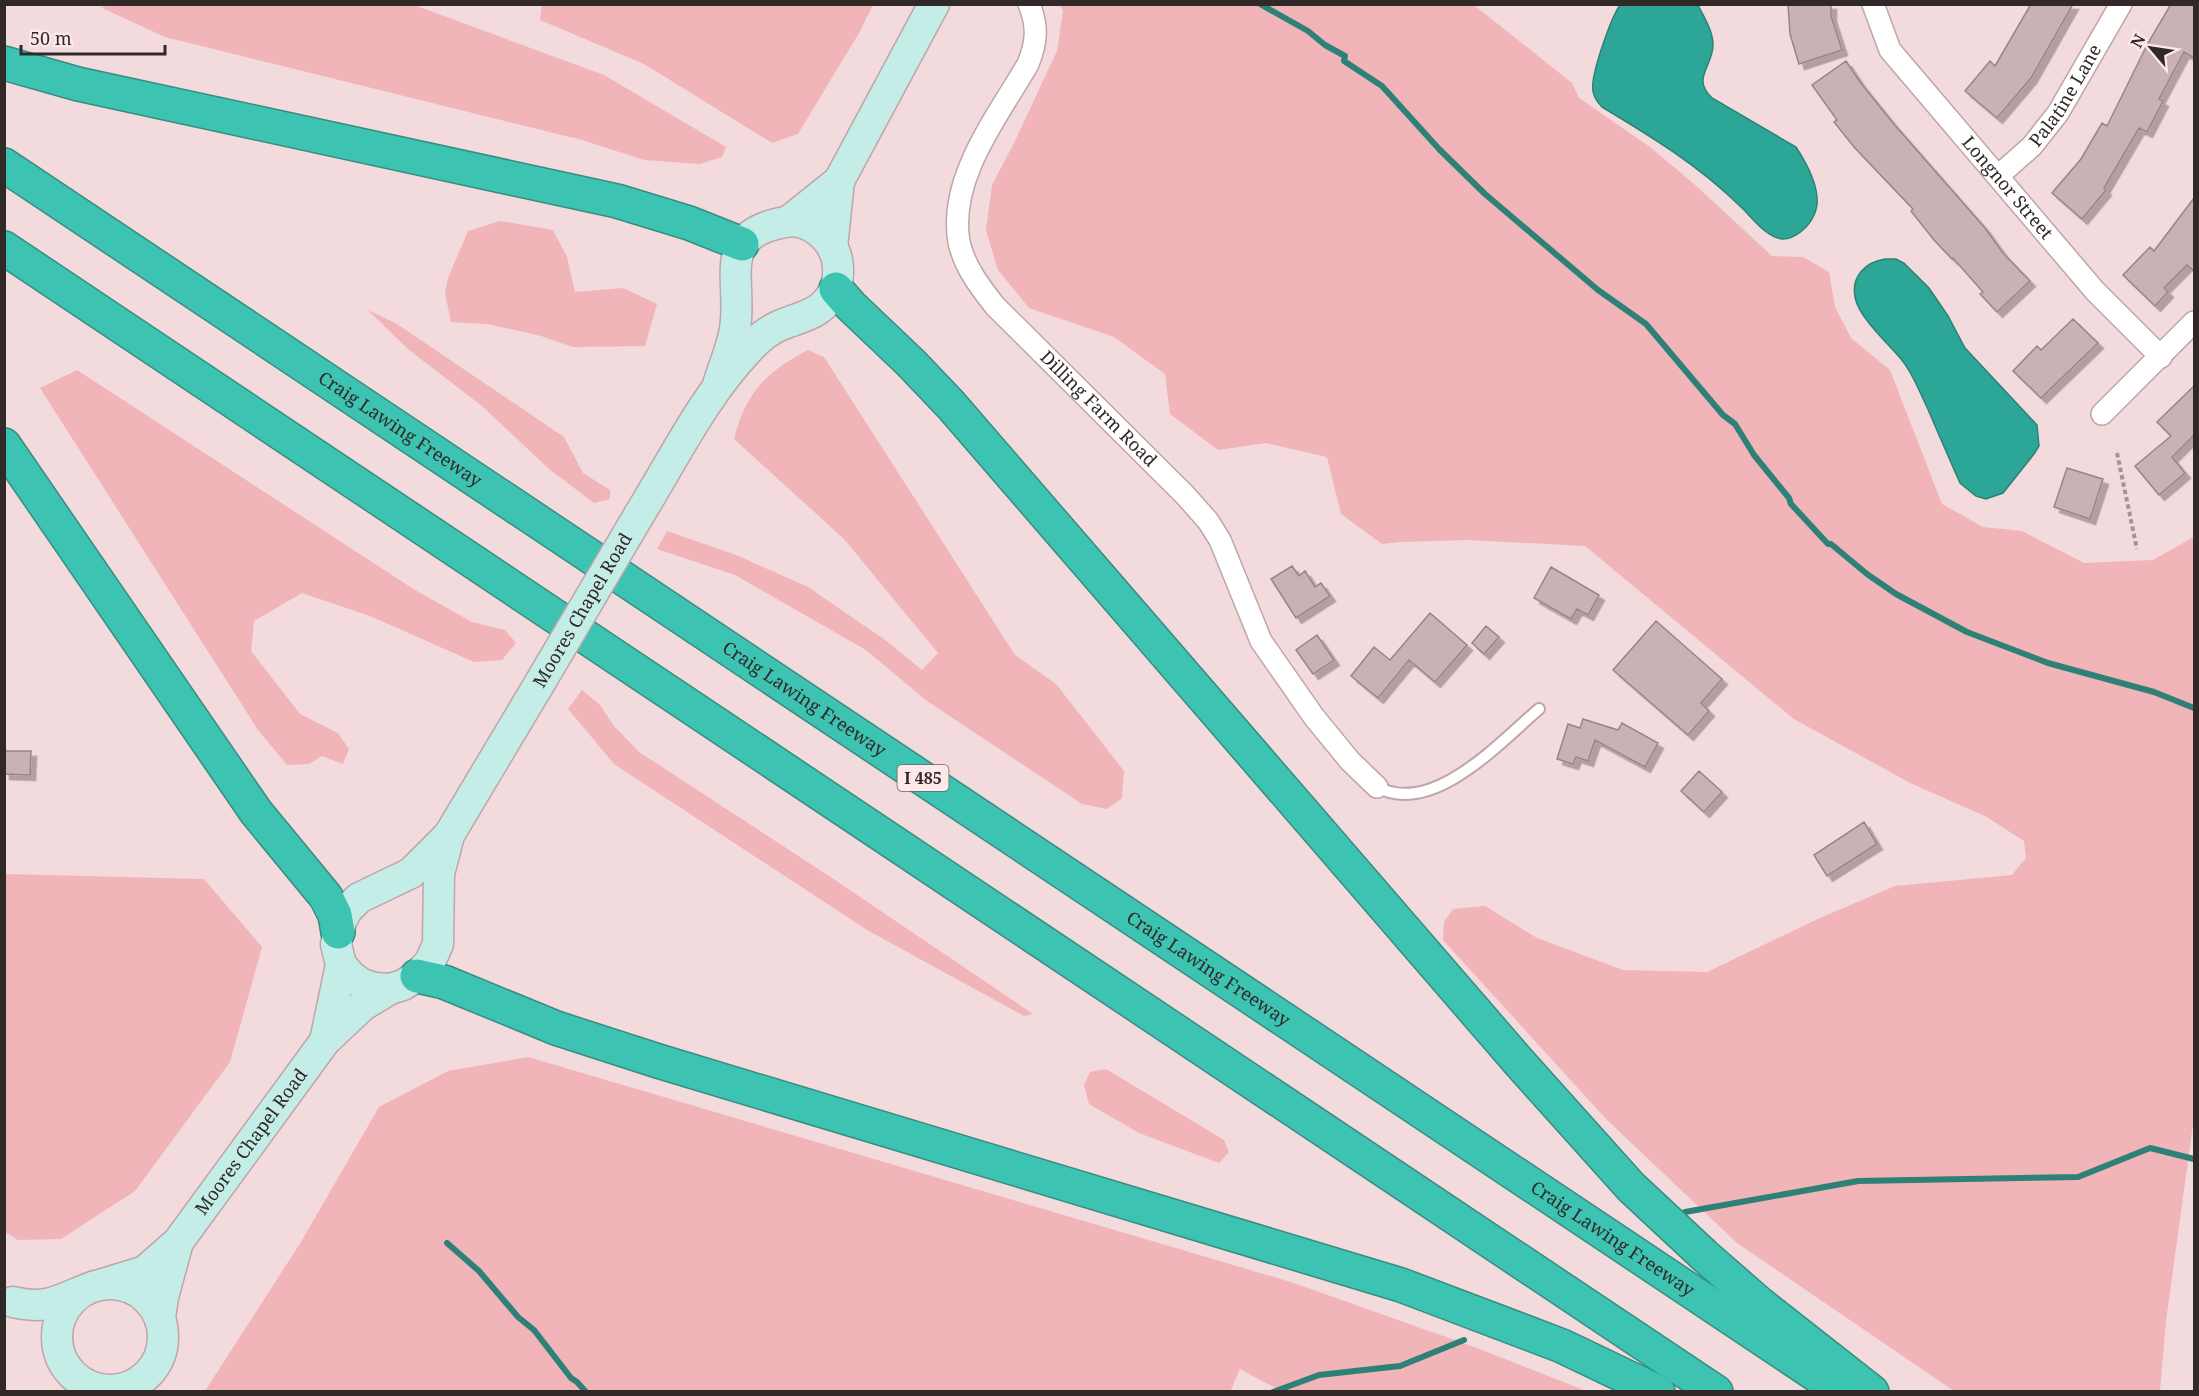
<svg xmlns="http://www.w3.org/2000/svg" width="2199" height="1396" viewBox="0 0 2199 1396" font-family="'Noto Serif',serif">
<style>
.green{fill:#f1b4b9}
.water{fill:#2ca797;stroke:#2e8176;stroke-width:1.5}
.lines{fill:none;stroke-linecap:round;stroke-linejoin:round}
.stream{stroke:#2e8176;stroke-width:6}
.building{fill:#c9b2b3;stroke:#9b8486;stroke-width:1.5;filter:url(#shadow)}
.lane-casing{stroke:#bea6a8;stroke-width:14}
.street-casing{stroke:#bea6a8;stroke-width:24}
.secondary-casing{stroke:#bea6a8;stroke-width:33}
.highway-casing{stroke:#388d81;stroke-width:36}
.path{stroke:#a69394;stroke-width:4;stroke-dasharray:4.5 3;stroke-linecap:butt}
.lane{stroke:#fff;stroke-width:10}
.street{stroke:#fff;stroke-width:21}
.secondary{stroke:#c4ede8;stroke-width:30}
.highway{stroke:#3cc3b1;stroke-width:33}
.secondary-bridge-casing{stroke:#bea6a8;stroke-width:33;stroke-linecap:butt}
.secondary-bridge{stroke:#c4ede8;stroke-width:30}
.labels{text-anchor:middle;stroke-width:5;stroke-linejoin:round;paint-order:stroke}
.shield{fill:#fde9ea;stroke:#6e6262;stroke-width:1.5}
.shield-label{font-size:16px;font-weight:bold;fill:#312828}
.street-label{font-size:18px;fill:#312828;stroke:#fde9ea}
</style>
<defs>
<filter id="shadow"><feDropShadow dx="5.5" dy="5.5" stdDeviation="0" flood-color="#0004"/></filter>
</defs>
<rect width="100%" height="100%" fill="#f3dadc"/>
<path class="green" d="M 128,4 L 414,5 L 604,75 L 726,147 L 722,157 L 700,164 L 644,160 L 582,140 L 165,37 L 100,7 Z
M 542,4 L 873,4 L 873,5 L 859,33 L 798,134 L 772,143 L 644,64 L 540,20 Z
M 1060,5 L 1474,5 L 1572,83 L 1579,98 L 1650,147 L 1693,183 L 1772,256 L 1803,257 L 1829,272 L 1835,307 L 1851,338 L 1890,370 L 1942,504 L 1983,527 L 2022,531 L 2084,563 L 2153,560 L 2194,537 L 2194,1117 L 2166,1321 L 2160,1391 L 1954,1391 L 1737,1243 L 1607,1120 L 1443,940 L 1444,922 L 1453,909 L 1485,906 L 1537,938 L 1623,970 L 1707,972 L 1820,918 L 1895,886 L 2012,875 L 2026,858 L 2024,841 L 1985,816 L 1910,783 L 1794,719 L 1585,546 L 1469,540 L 1400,542 L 1382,544 L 1341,514 L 1327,457 L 1266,443 L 1218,450 L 1170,414 L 1165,374 L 1114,337 L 1029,308 L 998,270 L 986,230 L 992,185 L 1015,141 L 1057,51 L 1063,11 Z
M 500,221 L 553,230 L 567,257 L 575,292 L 623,288 L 657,304 L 645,346 L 573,347 L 541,336 L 488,324 L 451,322 L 445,293 L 448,278 L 468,231 Z
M 368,310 L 397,324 L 564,437 L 583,473 L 610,490 L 610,499 L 594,503 L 549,469 L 482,406 L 409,350 Z
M 808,350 L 824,357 L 1015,655 L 1056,684 L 1124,771 L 1122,798 L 1107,809 L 1082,804 L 927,701 L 866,650 L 735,575 L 657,549 L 667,531 L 736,555 L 808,587 L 888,642 L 922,670 L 938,653 L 844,539 L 734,439 C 746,392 766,372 808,350 Z
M 77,370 L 415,590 L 472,622 L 505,630 L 516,643 L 502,660 L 474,662 L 370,616 L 302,593 L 254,621 L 251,651 L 300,714 L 338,733 L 349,749 L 343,764 L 322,756 L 309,764 L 287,765 L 258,730 L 40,388 Z
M 582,690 L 600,705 L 614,726 L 639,752 L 832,878 L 1033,1014 L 1024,1016 L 867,930 L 614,764 L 568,709 Z
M 5,874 L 204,879 L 262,947 L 230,1062 L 135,1191 L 61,1239 L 18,1240 L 5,1232 Z
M 528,1057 L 1291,1282 L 1477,1348 L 1586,1391 L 1281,1391 L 1240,1369 L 1230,1392 L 205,1391 L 301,1242 L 379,1107 L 448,1071 Z
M 1106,1069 L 1224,1140 L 1229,1152 L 1219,1163 L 1139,1133 L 1089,1104 L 1084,1085 L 1090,1072 Z"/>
<path class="water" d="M 1620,5 L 1698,5 C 1704,17 1713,31 1713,45 C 1713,66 1691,79 1712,98 L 1796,147 C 1807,164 1824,195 1814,215 C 1809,227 1795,239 1783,239 C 1766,238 1751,216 1740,206 C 1698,165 1652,137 1602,107 C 1597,102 1594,98 1593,91 C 1590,76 1611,18 1620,5 Z
M 1885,259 L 1896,259 L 1904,263 L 1929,288 L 1948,316 L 1965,348 L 2037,425 L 2039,446 L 2034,454 L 2003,493 L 1986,499 L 1976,496 L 1960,483 C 1949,458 1938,433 1927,407 C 1919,391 1913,373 1901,359 C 1887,342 1859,318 1855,297 C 1851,276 1866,262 1885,259 Z"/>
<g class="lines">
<path class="stream" d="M 1260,4 L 1308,31 L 1325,45 L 1345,56 L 1344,61 L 1382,86 L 1439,149 L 1485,194 L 1598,290 L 1646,324 L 1723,415 L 1735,424 L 1754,455 L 1789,498 L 1791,504 L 1828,544 L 1831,544 L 1867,574 L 1896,594 L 1967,632 L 2048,663 L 2154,692 L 2194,708
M 1685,1212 L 1858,1181 L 2078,1177 L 2150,1148 L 2194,1159
M 447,1243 L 479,1271 L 518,1317 L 534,1330 L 571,1378 L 577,1382 L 586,1392
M 1273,1392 L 1319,1375 L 1400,1366 L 1464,1340"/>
</g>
<path class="building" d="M 1788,4 L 1831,4 L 1831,16 L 1842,50 L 1799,64 L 1790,34 Z
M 2031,4 L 2073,4 L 2031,78 L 1997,118 L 1965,91 L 1990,61 L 1995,66 Z
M 2171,4 L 2194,4 L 2194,58 L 2184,52 L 2159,99 L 2163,101 L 2147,132 L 2139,128 L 2104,188 L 2106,190 L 2082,219 L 2052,193 L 2081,159 L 2102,123 L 2107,126 L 2148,43 Z
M 1846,61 L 1860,82 L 1893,123 L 1985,228 L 2003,253 L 2030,281 L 1997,312 L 1980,294 L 1983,292 L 1953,258 L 1952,259 L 1934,240 L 1911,211 L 1913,209 L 1854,147 L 1834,122 L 1837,120 L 1812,85 Z
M 2194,198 L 2194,271 L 2187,265 L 2164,288 L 2168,292 L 2155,306 L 2123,275 L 2150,247 L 2154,251 Z
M 2073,319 L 2098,343 L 2041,398 L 2013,371 L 2037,346 L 2041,350 Z
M 2194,386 L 2194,435 L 2172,457 L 2185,473 L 2159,495 L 2135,466 L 2171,436 L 2157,422 Z
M 2067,468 L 2103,479 L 2090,519 L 2054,507 Z
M 1292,566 L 1299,576 L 1305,571 L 1315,587 L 1321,583 L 1330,596 L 1296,618 L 1271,579 Z
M 1551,567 L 1599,595 L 1588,615 L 1577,609 L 1571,619 L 1534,598 Z
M 1430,613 L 1467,645 L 1435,682 L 1409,660 L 1378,698 L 1351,676 L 1374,647 L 1390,660 Z
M 1656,621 L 1722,679 L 1701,703 L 1709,711 L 1688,735 L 1613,670 Z
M 1486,626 L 1499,637 L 1484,654 L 1472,643 Z
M 1317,635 L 1334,660 L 1313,674 L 1296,650 Z
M 1583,719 L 1618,730 L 1622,723 L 1658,743 L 1645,767 L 1595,740 L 1588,761 L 1576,757 L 1573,764 L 1557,759 L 1568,724 L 1580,728 Z
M 4,751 L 31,751 L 30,775 L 4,774 Z
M 1699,771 L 1722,792 L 1704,812 L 1681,791 Z
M 1864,822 L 1877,844 L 1827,876 L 1814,855 Z"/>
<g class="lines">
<g class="lane-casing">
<path id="lane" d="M 1377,787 C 1433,817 1500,742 1539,709"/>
</g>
<g class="street-casing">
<g id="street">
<path id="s1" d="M 1029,4 C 1038,26 1037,42 1028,64 C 998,116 948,178 959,242 C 964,266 980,287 995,306 L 1185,495 L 1208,521 L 1220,540 L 1261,641 L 1314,717 L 1350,761 L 1377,787"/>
<path id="s2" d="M 1873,4 L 1890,50 L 2095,291 L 2161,357"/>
<path id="s3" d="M 1998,176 L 2032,146 L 2058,113 L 2121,4"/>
<path d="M 2102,414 L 2194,322"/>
</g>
</g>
<g class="secondary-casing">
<g id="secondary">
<path d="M 789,221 L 839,181 L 934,4"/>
<path d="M 832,247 L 839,181"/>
<path d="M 639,515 C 673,460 704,396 749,349 C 758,339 769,330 781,325 C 800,317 819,315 831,296 C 841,282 840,259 831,245 C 821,230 803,218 785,222 C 714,235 743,279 735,329 C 732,348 723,367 718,385"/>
<path d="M 390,989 L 375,988 L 362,984 L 352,977 L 341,965 L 336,944 L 341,921 L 347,910 L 359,898 L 411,873 L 449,835 L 538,686"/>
<path d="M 325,1041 L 341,965"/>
<path id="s4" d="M 103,1284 L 145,1271 L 178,1242 L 325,1041 L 362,1006 L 390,989 L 403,985 L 417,976 L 430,962 L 438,944 L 439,874 L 449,835"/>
<circle cx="110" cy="1337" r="53"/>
<path d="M 13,1302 C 43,1309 54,1303 82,1291"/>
<path d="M 160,1318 L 163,1297 L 178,1242"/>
</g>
</g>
<g class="highway-casing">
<g id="highway">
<path d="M 4,63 L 78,84 L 617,201 L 689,223 L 742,244"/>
<path id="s5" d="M 4,165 L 1842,1392"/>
<path d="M 4,248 L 1716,1392"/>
<path d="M 836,289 L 851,306 L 911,363 L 951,405 L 1518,1061 L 1631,1187 L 1705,1256 L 1760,1304 L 1872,1392"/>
<path d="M 4,445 L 256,812 L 326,897 L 335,915 L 338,932"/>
<path d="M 417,976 L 444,982 L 556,1028 L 658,1061 L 1401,1285 L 1562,1346 L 1658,1392"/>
</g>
</g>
<path class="path" d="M 2117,453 L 2137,549"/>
<use href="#lane" class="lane"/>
<use href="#street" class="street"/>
<use href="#secondary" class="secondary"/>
<use href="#highway" class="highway"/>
<g class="secondary-bridge-casing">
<g id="secondary-bridge">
<path id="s6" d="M 538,686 L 639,515"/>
</g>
</g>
<use href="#secondary-bridge" class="secondary-bridge"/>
</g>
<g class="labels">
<rect class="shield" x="897.5" y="765" width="51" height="26" rx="4.5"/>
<g class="shield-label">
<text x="923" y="784">I 485</text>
</g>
<g class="street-label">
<text dy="6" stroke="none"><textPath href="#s3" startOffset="106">Palatine Lane</textPath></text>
<text dy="6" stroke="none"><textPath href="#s2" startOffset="230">Longnor Street</textPath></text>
<text dy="6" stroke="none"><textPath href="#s1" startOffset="477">Dilling Farm Road</textPath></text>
<text dy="6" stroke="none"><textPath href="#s5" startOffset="476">Craig Lawing Freeway</textPath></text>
<text dy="6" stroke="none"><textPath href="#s6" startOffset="88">Moores Chapel Road</textPath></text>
<text dy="6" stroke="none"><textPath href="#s5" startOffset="962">Craig Lawing Freeway</textPath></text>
<text dy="6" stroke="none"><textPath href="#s5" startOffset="1448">Craig Lawing Freeway</textPath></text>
<text dy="6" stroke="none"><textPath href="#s4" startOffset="212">Moores Chapel Road</textPath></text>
<text dy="6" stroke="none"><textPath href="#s5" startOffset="1934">Craig Lawing Freeway</textPath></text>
</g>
</g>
<rect width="2199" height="1396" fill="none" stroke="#312828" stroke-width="12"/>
<g transform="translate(2151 48) rotate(299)" stroke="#fde9ea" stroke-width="4.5" paint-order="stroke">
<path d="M0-4.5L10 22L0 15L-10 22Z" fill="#312828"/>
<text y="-9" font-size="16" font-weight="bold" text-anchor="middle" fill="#312828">N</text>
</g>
<path d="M21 45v9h144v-9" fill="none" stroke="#312828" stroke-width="3"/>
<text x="30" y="45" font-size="18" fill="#312828" stroke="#fde9ea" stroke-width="4.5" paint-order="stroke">50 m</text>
</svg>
